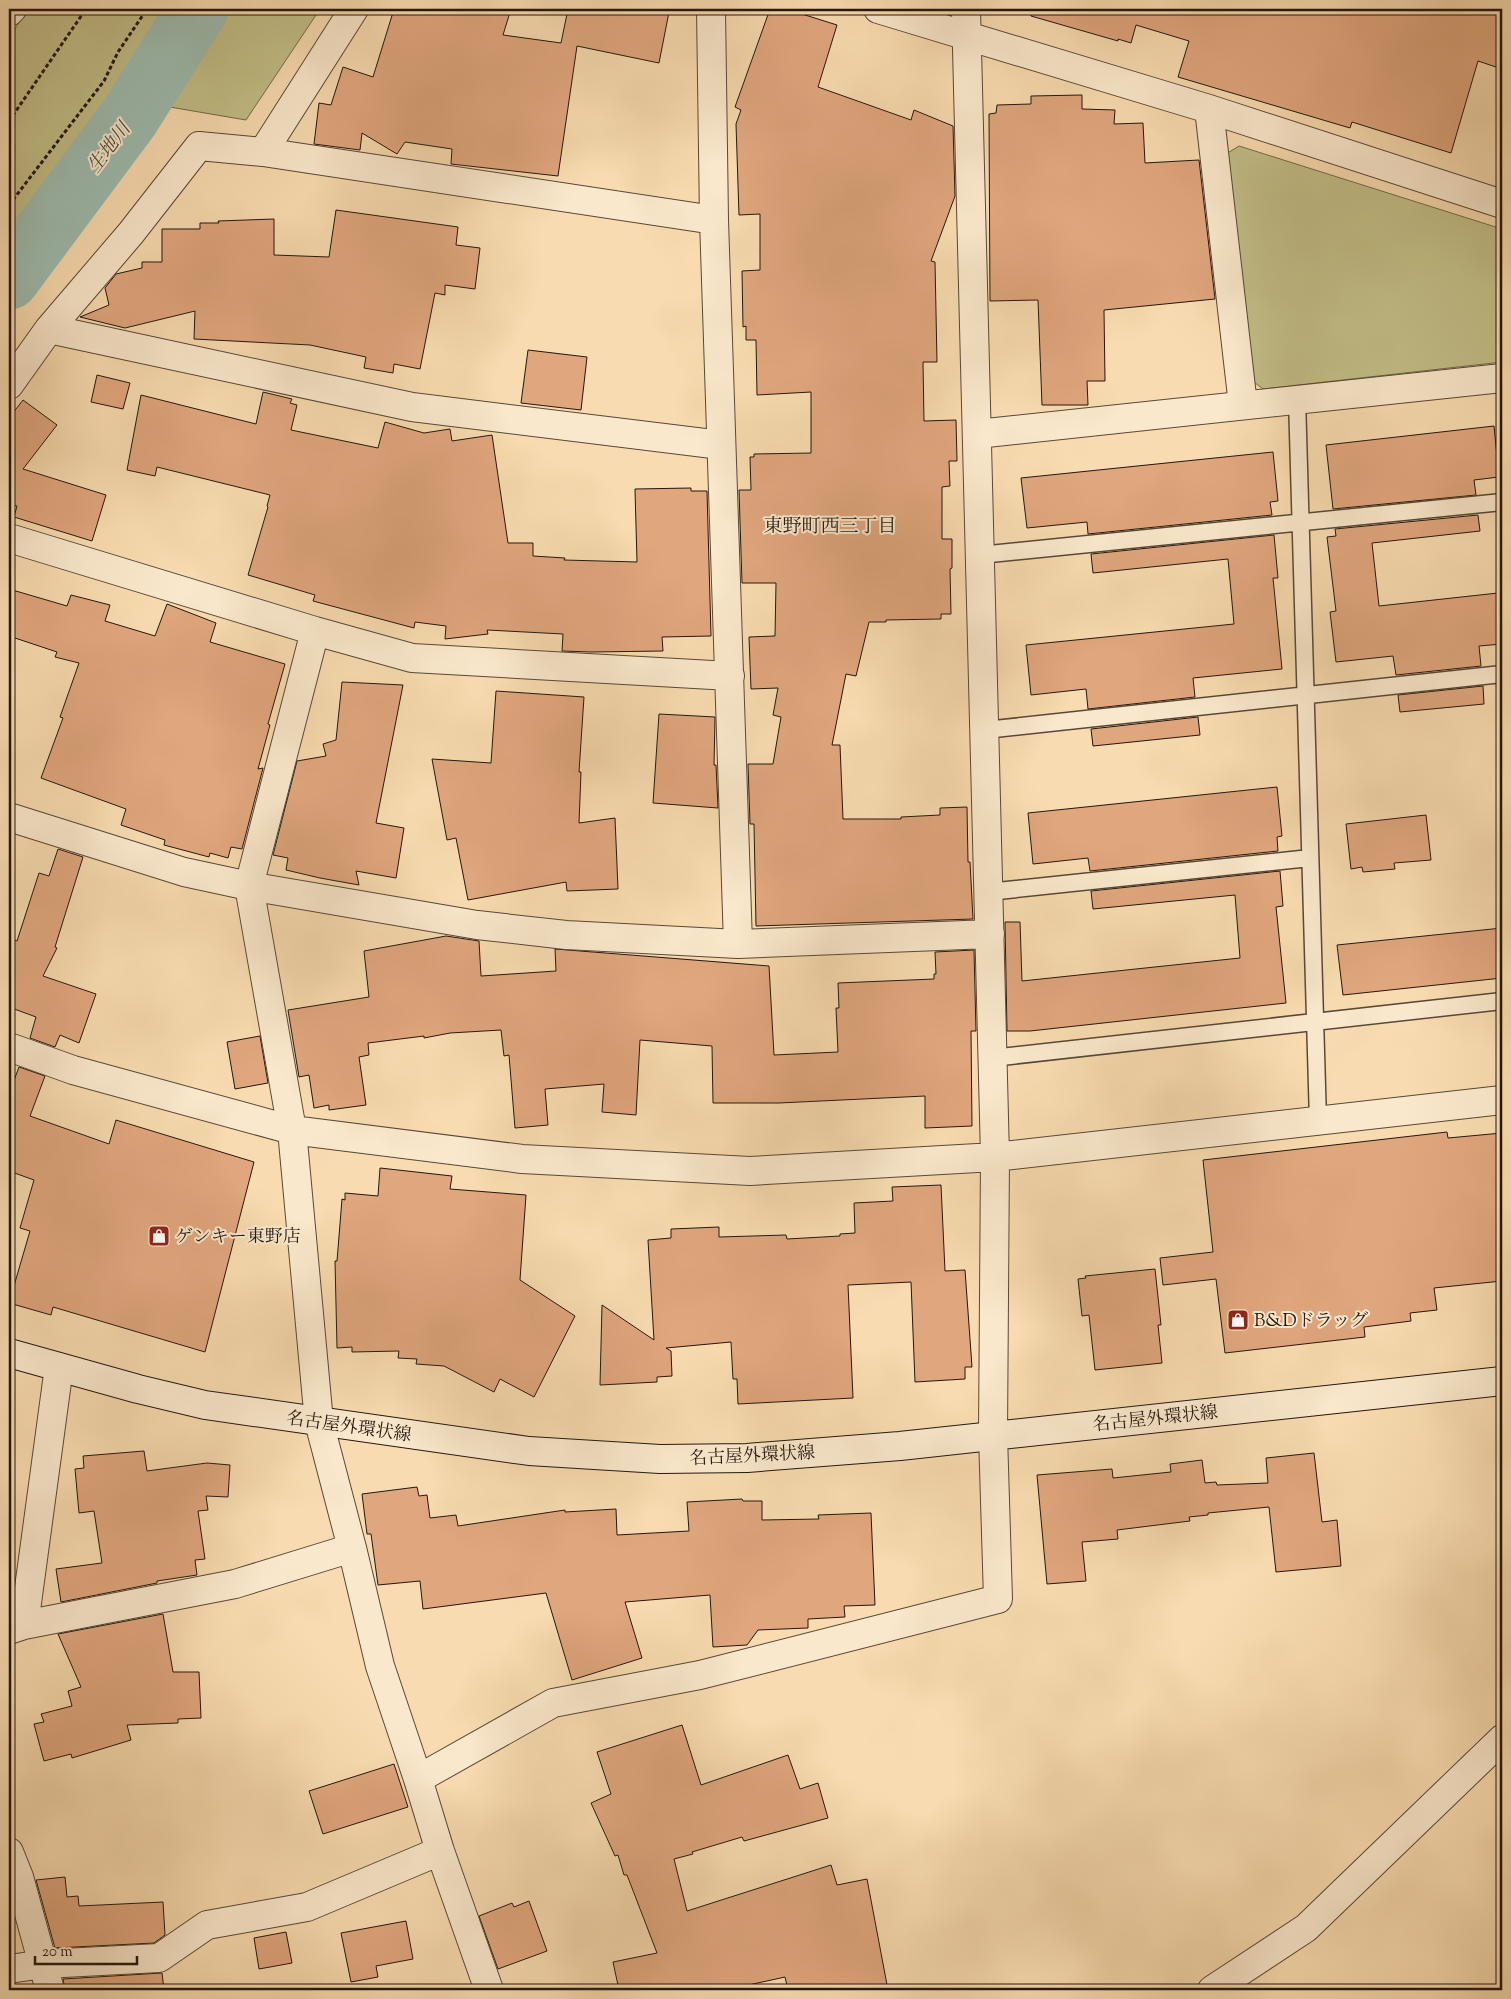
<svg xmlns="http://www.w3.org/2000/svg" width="1511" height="1999" viewBox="0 0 1511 1999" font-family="'Sorts Mill Goudy','Noto Serif JP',serif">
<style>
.green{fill:#c2be88;stroke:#726a4c}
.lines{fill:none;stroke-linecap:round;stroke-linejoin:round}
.river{stroke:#9dbbaf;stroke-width:61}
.building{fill:#e0a67e;stroke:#23170f}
.lane-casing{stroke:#584837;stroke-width:19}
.street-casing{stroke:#584837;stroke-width:30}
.secondary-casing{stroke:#23170f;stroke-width:30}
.path{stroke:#23170f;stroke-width:3;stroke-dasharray:4 2.5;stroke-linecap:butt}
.lane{stroke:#fae8cc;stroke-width:16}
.street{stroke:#fae8cc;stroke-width:28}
.secondary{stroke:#fae8cc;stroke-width:28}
.labels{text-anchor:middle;stroke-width:4;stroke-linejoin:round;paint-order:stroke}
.poi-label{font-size:18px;fill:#23170f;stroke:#fae8cc;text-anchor:start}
.street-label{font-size:18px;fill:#23170f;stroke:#fae8cc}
.water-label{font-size:19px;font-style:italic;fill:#4e5047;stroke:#fae8cc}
.neighbourhood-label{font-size:19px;fill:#23170f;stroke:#fae8cc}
</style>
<rect width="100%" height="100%" fill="#f8dbb0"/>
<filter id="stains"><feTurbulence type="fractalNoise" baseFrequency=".004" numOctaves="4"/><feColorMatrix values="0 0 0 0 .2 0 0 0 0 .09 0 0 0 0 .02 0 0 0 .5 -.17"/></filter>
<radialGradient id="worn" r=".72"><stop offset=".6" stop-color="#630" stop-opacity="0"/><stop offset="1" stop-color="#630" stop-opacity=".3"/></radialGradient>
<path class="green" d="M 28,9 L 320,9 L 246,120 L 111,97 L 9,239 L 9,38 Z
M 1239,146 L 1502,229 L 1502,362 L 1263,389 L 1250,379 L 1226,154 Z"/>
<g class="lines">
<path class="river" d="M 9,279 L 129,118 L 198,9"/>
</g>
<path class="building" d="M 394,9 L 511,9 L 503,35 L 561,43 L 568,9 L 651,9 L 669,12 L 659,63 L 577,46 L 558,176 L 451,164 L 452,149 L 405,142 L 397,154 L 362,133 L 360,150 L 314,144 L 319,103 L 331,105 L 343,67 L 373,77 Z
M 770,9 L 786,9 L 837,25 L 818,87 L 911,120 L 914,110 L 953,126 L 955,196 L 931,261 L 935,262 L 937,362 L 923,362 L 924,421 L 956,420 L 957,461 L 949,461 L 950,486 L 942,487 L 942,539 L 952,539 L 952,568 L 950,569 L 951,614 L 941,614 L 941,619 L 886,620 L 886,622 L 869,622 L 856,676 L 846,674 L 832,745 L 840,745 L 843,819 L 901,819 L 901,817 L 940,815 L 940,808 L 967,807 L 968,862 L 970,862 L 973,919 L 756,926 L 754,824 L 750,824 L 748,764 L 773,764 L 781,717 L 773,715 L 778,688 L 751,689 L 749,637 L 775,636 L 776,583 L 742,583 L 739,490 L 751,490 L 750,457 L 754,457 L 754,454 L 811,453 L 811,392 L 757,395 L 756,340 L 746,340 L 746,326 L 743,327 L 742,271 L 760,270 L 760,214 L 739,215 L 736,124 L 741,110 L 735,107 Z
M 1032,9 L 1502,9 L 1502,69 L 1478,61 L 1451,153 L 1352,122 L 1350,128 L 1178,77 L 1189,41 L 1136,25 L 1131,43 L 1118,39 L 1118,41 L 1031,16 Z
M 1082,95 L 1082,109 L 1115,110 L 1114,124 L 1143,123 L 1145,163 L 1199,160 L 1215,299 L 1104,310 L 1105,381 L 1087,381 L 1088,405 L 1042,405 L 1038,300 L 990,301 L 989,114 L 996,113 L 997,105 L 1031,104 L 1031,96 Z
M 336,210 L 458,227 L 456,245 L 480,248 L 475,289 L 445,285 L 445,295 L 435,293 L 420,369 L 394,364 L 393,373 L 364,368 L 366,357 L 310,345 L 194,339 L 195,311 L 125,328 L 80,317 L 109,305 L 105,288 L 116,274 L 142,268 L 142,262 L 162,262 L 162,229 L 200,229 L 200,223 L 219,223 L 218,221 L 274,219 L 274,255 L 329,257 Z
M 528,350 L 587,357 L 581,410 L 521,403 Z
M 97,375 L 130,383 L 123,409 L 91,402 Z
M 263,392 L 292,399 L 290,403 L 297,405 L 291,430 L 378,448 L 385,422 L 424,433 L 450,429 L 452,441 L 492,435 L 508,543 L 533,543 L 533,556 L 565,558 L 564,560 L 637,562 L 635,489 L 691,488 L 691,491 L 707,491 L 711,636 L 662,637 L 663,651 L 591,652 L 562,651 L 563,634 L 487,630 L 488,634 L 445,639 L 446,626 L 415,622 L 414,628 L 313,601 L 315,595 L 248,575 L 268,507 L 267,506 L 270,495 L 157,467 L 155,476 L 127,470 L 141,395 L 256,424 Z
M 23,400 L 57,425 L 23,469 L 106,495 L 92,541 L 14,517 L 17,506 L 9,504 L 9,418 Z
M 1494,426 L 1499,477 L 1474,480 L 1476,495 L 1333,509 L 1326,445 Z
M 1273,452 L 1278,501 L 1270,502 L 1272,515 L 1088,534 L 1087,522 L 1027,528 L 1021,478 Z
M 1478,515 L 1480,531 L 1372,543 L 1379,606 L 1498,593 L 1502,644 L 1479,646 L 1481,666 L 1396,675 L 1393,656 L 1336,662 L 1330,612 L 1336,611 L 1327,537 L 1336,536 L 1335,529 Z
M 1274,535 L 1278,578 L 1273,578 L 1282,669 L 1193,678 L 1195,697 L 1088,709 L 1086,689 L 1031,695 L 1026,645 L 1234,624 L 1228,559 L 1093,573 L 1091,554 Z
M 9,589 L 67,606 L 71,595 L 110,605 L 105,621 L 155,636 L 167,604 L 216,623 L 210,642 L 285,664 L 268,724 L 270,725 L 258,769 L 263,768 L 242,849 L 231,847 L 228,858 L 210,853 L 209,857 L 164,845 L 165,840 L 121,825 L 126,809 L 41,778 L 63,718 L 60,717 L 79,663 L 55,657 L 57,652 L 9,636 Z
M 342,682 L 403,685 L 376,823 L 404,828 L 396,878 L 356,871 L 359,885 L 320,878 L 286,870 L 288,858 L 273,855 L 297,761 L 326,756 L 323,744 L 336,740 Z
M 1483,686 L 1484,704 L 1400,712 L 1398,695 Z
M 496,691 L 584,697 L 579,772 L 581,772 L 579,823 L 615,818 L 618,889 L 567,891 L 566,882 L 468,900 L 456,838 L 447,840 L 432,759 L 491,763 Z
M 659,714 L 715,717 L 714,765 L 716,765 L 718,808 L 653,803 Z
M 1198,717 L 1200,735 L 1093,746 L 1091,729 Z
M 1277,787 L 1282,836 L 1277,837 L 1278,851 L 1090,871 L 1088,858 L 1033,864 L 1028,813 Z
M 1426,815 L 1431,860 L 1394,863 L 1395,869 L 1363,872 L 1362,867 L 1351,869 L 1346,824 Z
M 58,849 L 83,857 L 55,947 L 57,948 L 43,976 L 96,994 L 79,1043 L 60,1035 L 55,1047 L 30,1038 L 36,1017 L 9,1007 L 9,938 L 17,941 L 39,873 L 49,876 Z
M 1280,871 L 1283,906 L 1276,907 L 1286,1003 L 1030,1031 L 1007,1031 L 1005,922 L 1020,922 L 1022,981 L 1240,958 L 1235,895 L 1093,909 L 1091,891 Z
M 1502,928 L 1502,978 L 1343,995 L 1337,945 Z
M 446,936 L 479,941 L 481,976 L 556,971 L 555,949 L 769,966 L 774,1055 L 838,1052 L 836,1008 L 839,1008 L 838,983 L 934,979 L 934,974 L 936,974 L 935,952 L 974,950 L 976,1031 L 971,1031 L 972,1126 L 925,1128 L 925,1096 L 779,1103 L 713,1103 L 712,1046 L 640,1040 L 636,1115 L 602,1112 L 604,1084 L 545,1089 L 548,1125 L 515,1128 L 509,1055 L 504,1056 L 501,1030 L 450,1033 L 424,1038 L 424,1036 L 368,1043 L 369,1055 L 359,1057 L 366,1105 L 329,1110 L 329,1105 L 314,1108 L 309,1075 L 299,1077 L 288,1010 L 369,997 L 364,951 Z
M 260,1036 L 268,1083 L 235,1089 L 227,1042 Z
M 19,1067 L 45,1076 L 30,1116 L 109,1144 L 116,1120 L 254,1162 L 205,1352 L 53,1307 L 51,1315 L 9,1303 L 30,1231 L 20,1228 L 34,1180 L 9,1171 L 9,1094 Z
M 1447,1132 L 1448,1138 L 1502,1133 L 1502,1281 L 1434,1288 L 1437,1310 L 1410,1313 L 1411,1321 L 1364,1327 L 1365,1337 L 1225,1353 L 1216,1279 L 1163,1285 L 1160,1258 L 1213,1252 L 1203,1160 Z
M 380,1168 L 452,1176 L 450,1189 L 526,1195 L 520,1280 L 575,1316 L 534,1397 L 500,1379 L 494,1392 L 444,1366 L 416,1364 L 417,1359 L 398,1358 L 399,1351 L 352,1352 L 352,1347 L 337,1348 L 335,1261 L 337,1261 L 342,1199 L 345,1200 L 345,1193 L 378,1196 Z
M 941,1185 L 945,1271 L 965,1270 L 972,1367 L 965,1367 L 965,1379 L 915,1382 L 911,1282 L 848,1285 L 853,1398 L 738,1404 L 737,1379 L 733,1379 L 731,1342 L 666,1348 L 671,1351 L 672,1376 L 657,1377 L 657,1382 L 600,1385 L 602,1305 L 654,1340 L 648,1240 L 671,1238 L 671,1229 L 719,1227 L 719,1237 L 786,1235 L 787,1239 L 840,1236 L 840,1234 L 855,1233 L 854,1203 L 893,1201 L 892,1187 Z
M 1155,1269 L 1161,1325 L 1158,1325 L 1162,1363 L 1095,1370 L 1089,1315 L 1082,1316 L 1078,1279 L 1086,1278 L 1085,1276 Z
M 144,1451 L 147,1471 L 207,1463 L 230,1465 L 228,1497 L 206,1496 L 208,1510 L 198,1511 L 205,1559 L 195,1560 L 197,1575 L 157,1581 L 157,1583 L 61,1602 L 56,1569 L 102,1563 L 94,1511 L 79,1513 L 75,1469 L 84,1468 L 83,1456 Z
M 1314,1453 L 1322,1522 L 1337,1520 L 1341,1566 L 1276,1572 L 1269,1507 L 1208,1513 L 1208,1515 L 1189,1517 L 1190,1521 L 1117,1530 L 1118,1539 L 1082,1542 L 1086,1581 L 1047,1584 L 1037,1475 L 1112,1469 L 1113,1478 L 1171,1472 L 1170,1464 L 1202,1460 L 1205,1483 L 1216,1482 L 1217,1485 L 1268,1483 L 1266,1458 Z
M 417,1487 L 419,1496 L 427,1495 L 430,1518 L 456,1515 L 458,1526 L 565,1510 L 565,1512 L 616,1509 L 617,1535 L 689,1531 L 687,1502 L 742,1499 L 743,1501 L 762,1501 L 762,1520 L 819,1519 L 818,1515 L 871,1513 L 875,1605 L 844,1606 L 845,1617 L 808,1619 L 808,1628 L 758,1630 L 747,1645 L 713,1647 L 710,1595 L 625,1602 L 642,1658 L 572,1680 L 546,1593 L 423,1609 L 420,1581 L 378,1585 L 371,1534 L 367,1534 L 362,1494 Z
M 163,1614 L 173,1672 L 199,1672 L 201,1718 L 178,1719 L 178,1723 L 127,1725 L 131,1740 L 72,1758 L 71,1754 L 44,1761 L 34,1724 L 44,1722 L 41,1714 L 72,1706 L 68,1691 L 81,1687 L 58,1634 Z
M 682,1725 L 701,1785 L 788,1755 L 800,1789 L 818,1783 L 828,1818 L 744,1841 L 742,1837 L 692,1852 L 693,1854 L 674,1859 L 687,1911 L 831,1865 L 837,1885 L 867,1879 L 888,1990 L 788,1990 L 785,1977 L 726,1990 L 619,1990 L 613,1962 L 657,1953 L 627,1875 L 624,1875 L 618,1855 L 615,1856 L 591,1803 L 611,1794 L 597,1752 Z
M 394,1764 L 408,1807 L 323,1834 L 309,1791 Z
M 65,1877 L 67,1897 L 78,1896 L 79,1906 L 163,1902 L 165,1935 L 154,1943 L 55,1948 L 36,1880 Z
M 529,1901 L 547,1951 L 498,1969 L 479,1916 L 512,1903 L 514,1907 Z
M 406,1921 L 413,1959 L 376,1966 L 378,1977 L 351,1982 L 341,1933 Z
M 286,1932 L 292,1963 L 259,1969 L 254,1938 Z
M 162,1973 L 164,1990 L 65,1990 L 63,1979 Z"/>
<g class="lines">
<g class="lane-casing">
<path id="lane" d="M 1297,399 L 1318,1121
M 980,555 L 1502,502
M 985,730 L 1502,674
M 988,892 L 1310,858
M 992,1058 L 1502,1001"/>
</g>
<g class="street-casing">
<path id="street" d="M 711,9 L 714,220 L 738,944
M 878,9 L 1209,109 L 1502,204
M 9,12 L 12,9
M 1209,109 L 1243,405
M 263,152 L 354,9
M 49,329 L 412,407 L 721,445
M 9,385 L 49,329 L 131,233 L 199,146 L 263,152 L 714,220
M 977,434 L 1502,378
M 9,538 L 315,631 L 412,658 L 730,676
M 315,631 L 249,886 L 292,1130 L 319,1422 L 352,1548 L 380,1666 L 418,1779 L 440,1851 L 489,1990
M 9,817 L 184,872 L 249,886 L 477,925 L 566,935 L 738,944 L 990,934
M 9,1047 L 73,1070 L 292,1130 L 522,1159 L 750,1171 L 995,1157 L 1502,1100
M 24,1625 L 59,1367
M 9,1630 L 24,1625 L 235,1584 L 352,1548
M 418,1779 L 553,1703 L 700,1675 L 998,1599 L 993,1435 L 995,1157 L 966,9
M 9,1852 L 19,1877 L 50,1990
M 9,1969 L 44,1964 L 159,1958 L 207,1925 L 307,1907 L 440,1851
M 1212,1990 L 1306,1928 L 1502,1739"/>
</g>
<g class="secondary-casing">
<path id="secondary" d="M 9,1353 L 138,1389 L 205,1405 L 529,1451 L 660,1459 L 747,1458 L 900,1446 L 1502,1381"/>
</g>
<path class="path" d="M 9,121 L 86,9
M 9,205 L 104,81 L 118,52 L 147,9"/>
<use href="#lane" class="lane"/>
<use href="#street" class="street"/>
<use href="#secondary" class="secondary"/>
</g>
<defs>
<g id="shop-square" transform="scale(1.125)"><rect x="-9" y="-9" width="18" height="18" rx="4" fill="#8f2418" stroke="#fae8cc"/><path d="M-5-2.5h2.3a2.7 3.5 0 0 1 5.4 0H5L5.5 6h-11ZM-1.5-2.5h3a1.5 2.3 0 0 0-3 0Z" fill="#fff"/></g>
</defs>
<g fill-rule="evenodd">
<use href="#shop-square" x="159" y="1236"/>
<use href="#shop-square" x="1238" y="1320"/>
</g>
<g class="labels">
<g class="poi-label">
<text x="175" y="1242">ゲンキー東野店</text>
<text x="1254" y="1326">B&amp;Dドラッグ</text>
</g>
<g class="street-label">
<text transform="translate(1155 1418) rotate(-6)" y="6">名古屋外環状線</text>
<text transform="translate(349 1426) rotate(8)" y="6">名古屋外環状線</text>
<text transform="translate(752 1455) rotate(-3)" y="6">名古屋外環状線</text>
</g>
<g class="water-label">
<text transform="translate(108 147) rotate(-53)" y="7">生地川</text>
</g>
<g class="neighbourhood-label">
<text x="830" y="532">東野町西三丁目</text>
</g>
</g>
<rect width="1511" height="1999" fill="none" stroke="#f8dbb0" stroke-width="30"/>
<rect x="10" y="10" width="1491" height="1979" fill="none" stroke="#23170f" stroke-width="2.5"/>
<rect x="15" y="15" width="1481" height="1969" fill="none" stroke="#23170f"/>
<path d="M35 1956v8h102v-8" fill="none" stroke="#23170f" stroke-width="2.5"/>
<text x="42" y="1956" font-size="15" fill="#23170f" stroke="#fae8cc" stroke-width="4" paint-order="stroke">20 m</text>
<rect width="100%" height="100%" filter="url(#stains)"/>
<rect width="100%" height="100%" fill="url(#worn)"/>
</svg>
